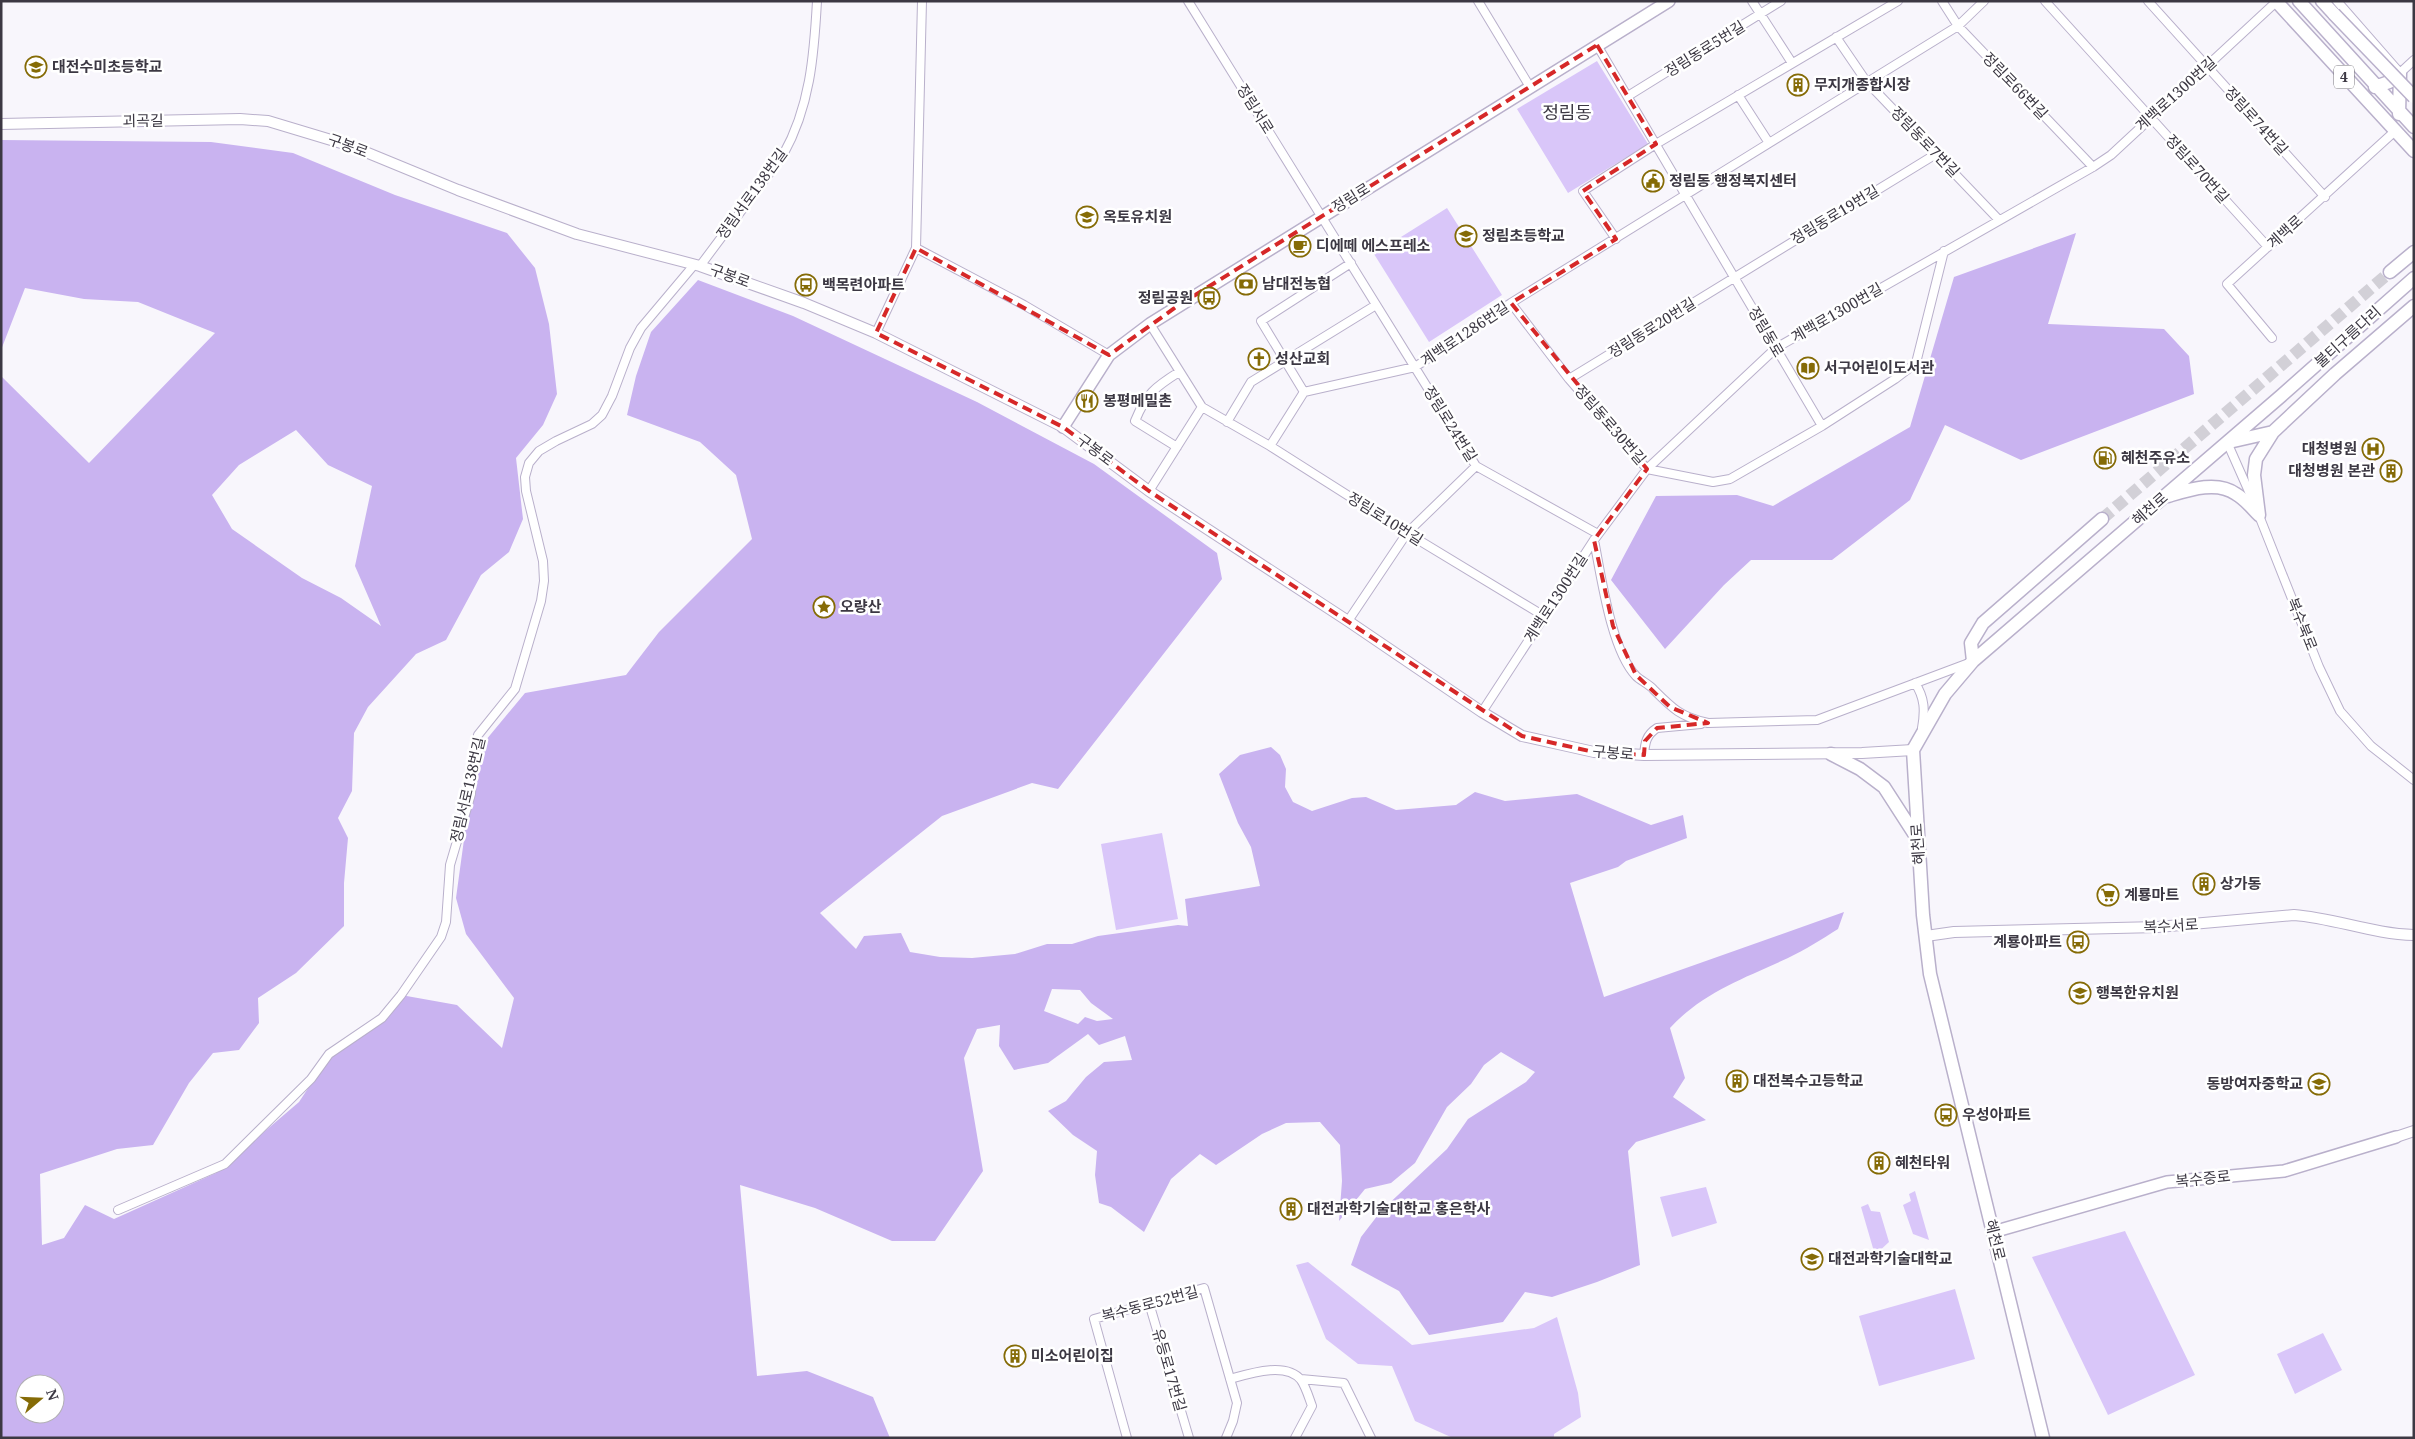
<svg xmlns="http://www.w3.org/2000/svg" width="2415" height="1439" viewBox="0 0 2415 1439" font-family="'Noto Serif','Noto Sans KR',serif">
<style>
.green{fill:#d9c6f9}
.forest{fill:#c9b3f0;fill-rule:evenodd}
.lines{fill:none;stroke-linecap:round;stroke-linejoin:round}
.primary-tunnel{stroke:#d2d0d7;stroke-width:12;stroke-dasharray:12 6;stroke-linecap:butt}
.minor-casing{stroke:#b9b0cb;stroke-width:10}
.tertiary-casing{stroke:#b9b0cb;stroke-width:12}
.secondary-casing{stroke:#b9b0cb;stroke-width:14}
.primary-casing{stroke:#b9b0cb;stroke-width:15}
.minor{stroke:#fff;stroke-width:8}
.tertiary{stroke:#fff;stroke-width:10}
.secondary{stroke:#fff;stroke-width:11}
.primary{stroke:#fff;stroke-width:12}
.primary-bridge-casing{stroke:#b9b0cb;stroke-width:15;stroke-linecap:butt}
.primary-bridge{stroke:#fff;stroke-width:12}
.marked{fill:none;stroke:#d62828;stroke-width:4;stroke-dasharray:10 6;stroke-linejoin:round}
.labels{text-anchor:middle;stroke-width:5;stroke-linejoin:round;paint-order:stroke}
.shield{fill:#fff;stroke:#76747b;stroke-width:1}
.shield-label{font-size:14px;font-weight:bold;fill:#3c3843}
.street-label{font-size:15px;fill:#3c3843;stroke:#fff}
.poi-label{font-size:15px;font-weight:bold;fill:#3c3843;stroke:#fff;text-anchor:start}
.quarter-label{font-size:18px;fill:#3c3843;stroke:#fff}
</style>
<rect width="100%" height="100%" fill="#f8f6fc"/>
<path class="green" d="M 1597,61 L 1648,144 L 1568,193 L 1517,109 Z
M 1447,208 L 1502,295 L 1429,342 L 1374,254 Z
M 1162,833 L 1178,919 L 1116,930 L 1101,844 Z
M 1706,1187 L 1717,1223 L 1672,1237 L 1660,1197 Z
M 1915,1191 L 1929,1240 L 1913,1234 L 1903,1205 L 1911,1201 L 1909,1194 Z
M 1868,1204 L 1871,1211 L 1880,1212 L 1889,1242 L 1875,1255 L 1861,1207 Z
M 2125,1231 L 2195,1375 L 2108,1415 L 2032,1257 Z
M 1308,1262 L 1412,1345 L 1534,1328 L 1557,1317 L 1578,1393 L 1581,1417 L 1554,1434 L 1554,1438 L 1453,1438 L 1415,1421 L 1392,1366 L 1358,1364 L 1326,1339 L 1296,1265 Z
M 1955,1289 L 1975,1359 L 1879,1386 L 1859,1316 Z
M 2323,1333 L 2342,1370 L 2295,1394 L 2277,1354 Z"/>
<path class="forest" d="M 1,140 L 211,142 L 293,153 L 395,195 L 507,233 L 535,268 L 549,324 L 557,394 L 543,425 L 516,458 L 523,519 L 509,552 L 481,575 L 446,640 L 416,654 L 368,707 L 354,733 L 352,791 L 338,818 L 348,838 L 344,883 L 344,926 L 296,973 L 258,998 L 259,1023 L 239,1050 L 213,1053 L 189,1083 L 153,1145 L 117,1149 L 40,1174 L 42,1245 L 64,1238 L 85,1205 L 114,1219 L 216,1173 L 299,1102 L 326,1061 L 381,1018 L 401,995 L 457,1005 L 502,1048 L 514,998 L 466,934 L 456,898 L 476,752 L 525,693 L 626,675 L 659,632 L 752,539 L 736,475 L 700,442 L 627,415 L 636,376 L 651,332 L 698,280 L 793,316 L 977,402 L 1094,464 L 1217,553 L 1222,579 L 1058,789 L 1032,783 L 942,816 L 820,913 L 856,949 L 864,936 L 901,933 L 910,952 L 940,957 L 972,958 L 1015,954 L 1047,944 L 1072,944 L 1098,936 L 1178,925 L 1188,926 L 1185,899 L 1260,886 L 1251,847 L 1238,823 L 1219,774 L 1240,755 L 1271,747 L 1280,755 L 1286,769 L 1285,787 L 1293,802 L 1312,811 L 1352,798 L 1366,797 L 1396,810 L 1456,805 L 1475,792 L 1505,801 L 1577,794 L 1651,825 L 1683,815 L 1687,838 L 1626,861 L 1618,867 L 1570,883 L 1604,997 L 1844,912 L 1838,929 C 1822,939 1805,950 1788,958 C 1745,978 1703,992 1670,1028 L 1685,1078 L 1673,1097 L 1706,1120 L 1636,1142 L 1628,1151 L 1640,1265 L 1597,1282 L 1552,1297 L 1525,1292 L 1503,1322 L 1429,1335 L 1399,1291 L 1351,1265 L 1361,1237 L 1381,1211 L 1447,1149 L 1468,1119 L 1526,1082 L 1535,1072 L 1501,1052 L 1484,1065 L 1471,1084 L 1447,1107 L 1415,1163 L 1391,1183 L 1365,1189 L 1339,1221 L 1342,1181 L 1340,1145 L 1320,1122 L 1286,1123 L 1262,1134 L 1216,1165 L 1200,1154 L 1171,1179 L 1144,1232 L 1111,1207 L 1099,1203 L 1095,1175 L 1097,1151 L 1073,1135 L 1048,1111 L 1066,1101 L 1086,1077 L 1104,1062 L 1132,1060 L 1125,1036 L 1099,1045 L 1088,1034 L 1048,1063 L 1014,1070 L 999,1046 L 1000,1025 L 977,1029 L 964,1058 L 983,1171 L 935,1241 L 892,1241 L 815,1208 L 740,1185 L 757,1376 L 807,1371 L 873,1397 L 890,1438 L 1,1438 L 1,376 L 89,463 L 215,333 L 138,302 L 84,299 L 25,288 L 1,350 ZM 296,430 L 328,465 L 372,486 L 355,566 L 381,626 L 341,598 L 302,578 L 232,529 L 212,495 L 239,465 ZM 1052,989 L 1080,990 L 1091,1003 L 1113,1019 L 1097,1021 L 1085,1017 L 1078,1024 L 1044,1011 ZM 25,1384 L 55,1384 L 55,1414 L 25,1414 Z
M 2076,233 L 2048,324 L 2164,329 L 2189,356 L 2194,394 L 2021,460 L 1945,425 L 1910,500 L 1832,560 L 1751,560 L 1724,585 L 1665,649 L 1611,580 L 1656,496 L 1737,495 L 1773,506 L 1910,427 L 1954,277 Z"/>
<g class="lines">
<path class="primary-tunnel" d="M 2102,519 L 2390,272"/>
<g class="minor-casing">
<path id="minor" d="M 1188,1 L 1476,466 L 1598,534
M 1478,1 L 1530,87
M 1752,1 L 1792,63
M 1942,1 L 1958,26 L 2093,167
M 2045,1 L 2268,247
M 2148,1 L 2325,197
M 2337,1 L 2400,73 L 2414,60
M 1836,37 L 1866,81 L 1999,220
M 1597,45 L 1822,426
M 1738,95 L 1769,143
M 1628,96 L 1781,1
M 1616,239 L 1583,191 L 1656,144 L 1898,1
M 916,248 L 1024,305 L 1109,355
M 700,266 L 783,155 C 810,107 814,56 817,1
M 1511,303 L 1569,379 L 1647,469 L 1713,482 L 1730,479 L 1822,426 L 1895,379 L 1916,363 L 1944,251
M 1150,324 L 1202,407 L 1270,446 L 1407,533 L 1544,616
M 876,333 L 916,248 L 922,1
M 2272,338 L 2227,284 L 2394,132
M 1569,379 L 1936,154
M 1304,392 L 1261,321 L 1351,263
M 1227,422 L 1251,382 L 1376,305
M 2227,442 L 2254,503
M 1270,446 L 1304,392 L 1415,367 L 1511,303 L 1958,26 L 1984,1
M 1177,447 L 1135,421 C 1146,394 1155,387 1179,372
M 1149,491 L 1202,407
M 2258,513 L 2319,667 L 2340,711 L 2371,746 L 2414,780
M 1594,540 C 1601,575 1611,650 1636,676 C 1641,681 1649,684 1654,690 C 1673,709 1681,717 1708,723 L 1817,720 L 1969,663
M 1348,621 L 1407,533 L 1476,466
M 1915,683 C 1925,698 1925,711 1922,728
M 1482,712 L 1594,540 L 1647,469 L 1776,348 L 2093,167 L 2111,155 L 2276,2
M 1644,755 C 1645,743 1646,735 1657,728 L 1701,724
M 118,1210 L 225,1164 L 311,1079 L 329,1054 L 382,1018 L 401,995 L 441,937 L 446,922 L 450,865 L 471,794 L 473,755 L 478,735 L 515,689 L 541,601 L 544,581 L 543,561 L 526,491 L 525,477 L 529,463 L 539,451 L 556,441 L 592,424 L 602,415 L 612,396 L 630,348 L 641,328 L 694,265
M 1149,1303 L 1189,1438
M 1230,1379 C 1248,1374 1286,1361 1301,1380 C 1306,1387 1309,1398 1312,1406 L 1295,1438
M 1301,1379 L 1344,1383 L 1371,1438
M 1127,1438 L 1094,1319 L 1204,1288 L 1237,1403 L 1233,1421 L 1226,1438"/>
</g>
<g class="tertiary-casing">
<path id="tertiary" d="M 1,124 L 240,119 L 268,121 L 351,146 L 458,190 L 577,234 L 700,266 L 804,303 L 876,333 L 1063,427 L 1149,491 L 1348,621 L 1482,712 L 1522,736 L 1594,752 L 1644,755 L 1862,753 L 1913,750
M 1926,936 L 1954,932 L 2158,927 L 2294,915 C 2334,918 2373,934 2414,935
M 2396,1137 L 2414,1131"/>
</g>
<g class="secondary-casing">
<path id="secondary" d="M 1063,427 L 1109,355 L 1150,324 L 1669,1
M 1993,1232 L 2167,1182 L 2284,1171 L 2396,1137"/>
</g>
<g class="primary-casing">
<path id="primary" d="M 2276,1 L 2414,151
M 2299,1 L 2414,127
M 2322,1 L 2334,14
M 2375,87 L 2389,82 L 2400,73
M 2399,114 L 2400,73
M 2390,272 L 2414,252
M 2229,442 L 2273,432
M 2168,496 C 2188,490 2217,480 2236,494 C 2245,499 2252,508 2259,515
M 2259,515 L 2254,475 L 2256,459 L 2273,432 L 2335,374 L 2414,306
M 1973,661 L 1971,643 L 1983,623 L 2102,519
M 1831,754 L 1860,769 L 1884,787 L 1915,835
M 2043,1438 L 1930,974 L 1923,915 L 1913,750 L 1945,694 L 1973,661 L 2281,396 L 2414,278"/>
</g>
<use href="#minor" class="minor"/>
<use href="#tertiary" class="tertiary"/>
<use href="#secondary" class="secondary"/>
<use href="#primary" class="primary"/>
<g class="primary-bridge-casing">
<path id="primary-bridge" d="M 2334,14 L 2414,97"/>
</g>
<use href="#primary-bridge" class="primary-bridge"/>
</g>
<path class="marked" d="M 1597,45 L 1656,144 L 1583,191 L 1616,239 L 1511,303 L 1647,469 L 1594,540 L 1613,626 L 1636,675 L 1670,707 L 1708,723 L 1657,728 L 1645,741 L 1644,755 L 1594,752 L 1522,736 L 1149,491 L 1063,427 L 876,333 L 916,248 L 1109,355 L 1176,307 Z"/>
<defs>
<g id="school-ring" transform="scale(1.125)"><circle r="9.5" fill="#fff" stroke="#856b06" stroke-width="1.5"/><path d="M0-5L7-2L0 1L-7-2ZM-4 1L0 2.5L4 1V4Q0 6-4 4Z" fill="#856b06"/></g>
<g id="building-ring" transform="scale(1.125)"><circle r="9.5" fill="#fff" stroke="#856b06" stroke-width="1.5"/><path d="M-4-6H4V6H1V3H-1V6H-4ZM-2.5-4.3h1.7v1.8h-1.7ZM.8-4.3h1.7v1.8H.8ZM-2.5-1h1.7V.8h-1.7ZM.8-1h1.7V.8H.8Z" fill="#856b06"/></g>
<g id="civic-ring" transform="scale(1.125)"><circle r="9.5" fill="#fff" stroke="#856b06" stroke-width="1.5"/><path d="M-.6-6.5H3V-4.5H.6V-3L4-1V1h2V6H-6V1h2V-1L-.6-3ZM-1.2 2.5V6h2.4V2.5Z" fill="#856b06"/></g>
<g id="cafe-ring" transform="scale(1.125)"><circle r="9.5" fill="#fff" stroke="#856b06" stroke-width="1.5"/><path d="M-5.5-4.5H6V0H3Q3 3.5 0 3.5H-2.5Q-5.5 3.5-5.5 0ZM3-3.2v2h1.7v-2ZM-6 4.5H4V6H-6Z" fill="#856b06"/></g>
<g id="bank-ring" transform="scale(1.125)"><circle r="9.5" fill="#fff" stroke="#856b06" stroke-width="1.5"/><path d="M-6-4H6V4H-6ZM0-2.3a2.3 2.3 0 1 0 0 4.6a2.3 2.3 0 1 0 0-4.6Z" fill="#856b06"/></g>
<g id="bus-ring" transform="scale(1.125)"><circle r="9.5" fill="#fff" stroke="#856b06" stroke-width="1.5"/><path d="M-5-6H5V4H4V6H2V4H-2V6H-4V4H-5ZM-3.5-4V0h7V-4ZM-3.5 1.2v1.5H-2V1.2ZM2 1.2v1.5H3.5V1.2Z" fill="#856b06"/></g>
<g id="church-ring" transform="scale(1.125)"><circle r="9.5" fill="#fff" stroke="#856b06" stroke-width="1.5"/><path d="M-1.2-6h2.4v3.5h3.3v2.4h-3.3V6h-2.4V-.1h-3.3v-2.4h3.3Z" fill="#856b06"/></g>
<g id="library-ring" transform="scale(1.125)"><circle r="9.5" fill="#fff" stroke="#856b06" stroke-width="1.5"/><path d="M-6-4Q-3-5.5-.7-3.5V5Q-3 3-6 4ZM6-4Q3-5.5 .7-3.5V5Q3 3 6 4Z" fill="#856b06"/></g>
<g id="restaurant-ring" transform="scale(1.125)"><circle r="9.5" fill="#fff" stroke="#856b06" stroke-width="1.5"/><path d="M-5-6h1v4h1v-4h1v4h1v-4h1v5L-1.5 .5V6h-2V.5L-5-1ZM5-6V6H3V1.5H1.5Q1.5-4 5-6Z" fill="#856b06"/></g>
<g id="hospital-ring" transform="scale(1.125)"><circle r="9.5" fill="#fff" stroke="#856b06" stroke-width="1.5"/><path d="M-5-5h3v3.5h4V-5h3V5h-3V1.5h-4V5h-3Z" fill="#856b06"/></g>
<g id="fuel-ring" transform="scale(1.125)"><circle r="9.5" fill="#fff" stroke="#856b06" stroke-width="1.5"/><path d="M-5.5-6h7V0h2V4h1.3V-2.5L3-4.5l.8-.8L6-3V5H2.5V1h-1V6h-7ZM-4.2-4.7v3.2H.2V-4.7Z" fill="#856b06"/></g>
<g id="sight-ring" transform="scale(1.125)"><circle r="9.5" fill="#fff" stroke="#856b06" stroke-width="1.5"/><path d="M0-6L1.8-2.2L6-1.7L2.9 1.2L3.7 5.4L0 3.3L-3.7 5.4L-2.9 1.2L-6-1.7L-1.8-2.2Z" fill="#856b06"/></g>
<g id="supermarket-ring" transform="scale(1.125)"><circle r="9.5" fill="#fff" stroke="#856b06" stroke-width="1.5"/><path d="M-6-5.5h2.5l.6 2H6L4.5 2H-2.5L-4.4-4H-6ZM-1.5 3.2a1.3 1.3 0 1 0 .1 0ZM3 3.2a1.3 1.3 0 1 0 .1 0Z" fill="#856b06"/></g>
<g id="university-ring" transform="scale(1.125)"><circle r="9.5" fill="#fff" stroke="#856b06" stroke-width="1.5"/><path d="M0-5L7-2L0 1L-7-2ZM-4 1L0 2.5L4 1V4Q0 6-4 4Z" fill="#856b06"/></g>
</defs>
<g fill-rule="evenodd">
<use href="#school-ring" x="36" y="67"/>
<use href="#building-ring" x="1798" y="85"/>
<use href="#civic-ring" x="1653" y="181"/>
<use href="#school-ring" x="1087" y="217"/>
<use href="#school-ring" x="1466" y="236"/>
<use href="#cafe-ring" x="1300" y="246"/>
<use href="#bank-ring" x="1246" y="284"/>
<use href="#bus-ring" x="806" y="285"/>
<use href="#bus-ring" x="1209" y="298"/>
<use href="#church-ring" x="1259" y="359"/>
<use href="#library-ring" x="1808" y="368"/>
<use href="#restaurant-ring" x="1087" y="401"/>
<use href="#hospital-ring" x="2373" y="449"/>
<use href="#fuel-ring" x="2105" y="458"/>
<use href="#building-ring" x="2391" y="471"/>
<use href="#sight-ring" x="824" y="607"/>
<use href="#building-ring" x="2204" y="884"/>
<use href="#supermarket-ring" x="2108" y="895"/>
<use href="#bus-ring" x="2078" y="942"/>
<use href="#school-ring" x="2080" y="993"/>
<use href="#building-ring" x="1737" y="1081"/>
<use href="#school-ring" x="2319" y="1084"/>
<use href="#bus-ring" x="1946" y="1115"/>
<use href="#building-ring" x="1879" y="1163"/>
<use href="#building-ring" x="1291" y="1209"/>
<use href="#university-ring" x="1812" y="1259"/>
<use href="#building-ring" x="1015" y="1356"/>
</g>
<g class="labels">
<rect class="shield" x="2334" y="65.5" width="20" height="23" rx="4"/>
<g class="shield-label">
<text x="2344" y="82">4</text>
</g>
<g class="street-label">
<text transform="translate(1705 49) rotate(-32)" y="5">정림동로5번길</text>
<text transform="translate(2015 86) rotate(46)" y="5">정림로66번길</text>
<text transform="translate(2176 94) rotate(-42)" y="5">계백로1300번길</text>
<text transform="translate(1255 109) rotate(58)" y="5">정림서로</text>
<text transform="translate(143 121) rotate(-1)" y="5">괴곡길</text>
<text transform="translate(2256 121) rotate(48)" y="5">정림로74번길</text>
<text transform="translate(1925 142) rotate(46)" y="5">정림동로7번길</text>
<text transform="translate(348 146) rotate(20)" y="5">구봉로</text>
<text transform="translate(2197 169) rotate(48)" y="5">정림로70번길</text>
<text transform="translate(752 194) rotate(-54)" y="5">정림서로138번길</text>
<text transform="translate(1351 198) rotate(-32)" y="5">정림로</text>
<text transform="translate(1835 215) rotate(-31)" y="5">정림동로19번길</text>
<text transform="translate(2285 232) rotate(-42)" y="5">계백로</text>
<text transform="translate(730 276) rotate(20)" y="5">구봉로</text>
<text transform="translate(1837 313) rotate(-30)" y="5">계백로1300번길</text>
<text transform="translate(1652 328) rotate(-32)" y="5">정림동로20번길</text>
<text transform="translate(1766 332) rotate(60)" y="5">정림동로</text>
<text transform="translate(1465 334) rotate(-34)" y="5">계백로1286번길</text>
<text transform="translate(2348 337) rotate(-42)" y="5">불티구름다리</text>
<text transform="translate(1450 424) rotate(58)" y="5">정림로24번길</text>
<text transform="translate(1610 425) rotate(49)" y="5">정림동로30번길</text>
<text transform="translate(1095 450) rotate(37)" y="5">구봉로</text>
<text transform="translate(2150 509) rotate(-41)" y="5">혜천로</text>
<text transform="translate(1385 519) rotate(32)" y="5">정림로10번길</text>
<text transform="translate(1556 598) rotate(-57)" y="5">계백로1300번길</text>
<text transform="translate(2302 624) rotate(68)" y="5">복수북로</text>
<text transform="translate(1613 753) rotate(5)" y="5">구봉로</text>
<text transform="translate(468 790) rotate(-77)" y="5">정림서로138번길</text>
<text transform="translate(1918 844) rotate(-94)" y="5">혜천로</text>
<text transform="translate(2171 926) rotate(-3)" y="5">복수서로</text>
<text transform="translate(2203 1179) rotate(-6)" y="5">복수중로</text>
<text transform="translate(1995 1240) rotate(76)" y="5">혜천로</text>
<text transform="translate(1150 1304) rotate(-15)" y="5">복수동로52번길</text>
<text transform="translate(1169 1370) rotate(74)" y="5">유등로17번길</text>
</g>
<g class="poi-label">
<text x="52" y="72">대전수미초등학교</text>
<text x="1814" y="90">무지개종합시장</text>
<text x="1669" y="186">정림동 행정복지센터</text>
<text x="1103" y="222">옥토유치원</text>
<text x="1482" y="241">정림초등학교</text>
<text x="1316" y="251">디에떼 에스프레소</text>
<text x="1262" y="289">남대전농협</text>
<text x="822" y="290">백목련아파트</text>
<text x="1193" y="303" text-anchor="end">정림공원</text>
<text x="1275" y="364">성산교회</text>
<text x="1824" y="373">서구어린이도서관</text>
<text x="1103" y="406">봉평메밀촌</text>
<text x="2357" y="454" text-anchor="end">대청병원</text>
<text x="2121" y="463">혜천주유소</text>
<text x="2375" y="476" text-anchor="end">대청병원 본관</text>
<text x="840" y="612">오량산</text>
<text x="2220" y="889">상가동</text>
<text x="2124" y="900">계룡마트</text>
<text x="2062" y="947" text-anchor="end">계룡아파트</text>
<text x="2096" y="998">행복한유치원</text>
<text x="1753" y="1086">대전복수고등학교</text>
<text x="2303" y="1089" text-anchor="end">동방여자중학교</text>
<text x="1962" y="1120">우성아파트</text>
<text x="1895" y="1168">혜천타워</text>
<text x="1307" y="1214">대전과학기술대학교 홍은학사</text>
<text x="1828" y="1264">대전과학기술대학교</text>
<text x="1031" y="1361">미소어린이집</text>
</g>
<g class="quarter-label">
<text x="1567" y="119">정림동</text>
</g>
</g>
<rect width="2415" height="1439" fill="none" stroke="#3c3843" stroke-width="5"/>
<g transform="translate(40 1399) rotate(71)"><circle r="24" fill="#ffffff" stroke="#b1afb4"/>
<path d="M0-4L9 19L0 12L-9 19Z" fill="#856b06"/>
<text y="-8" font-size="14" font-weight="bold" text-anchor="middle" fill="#3c3843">N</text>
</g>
</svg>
